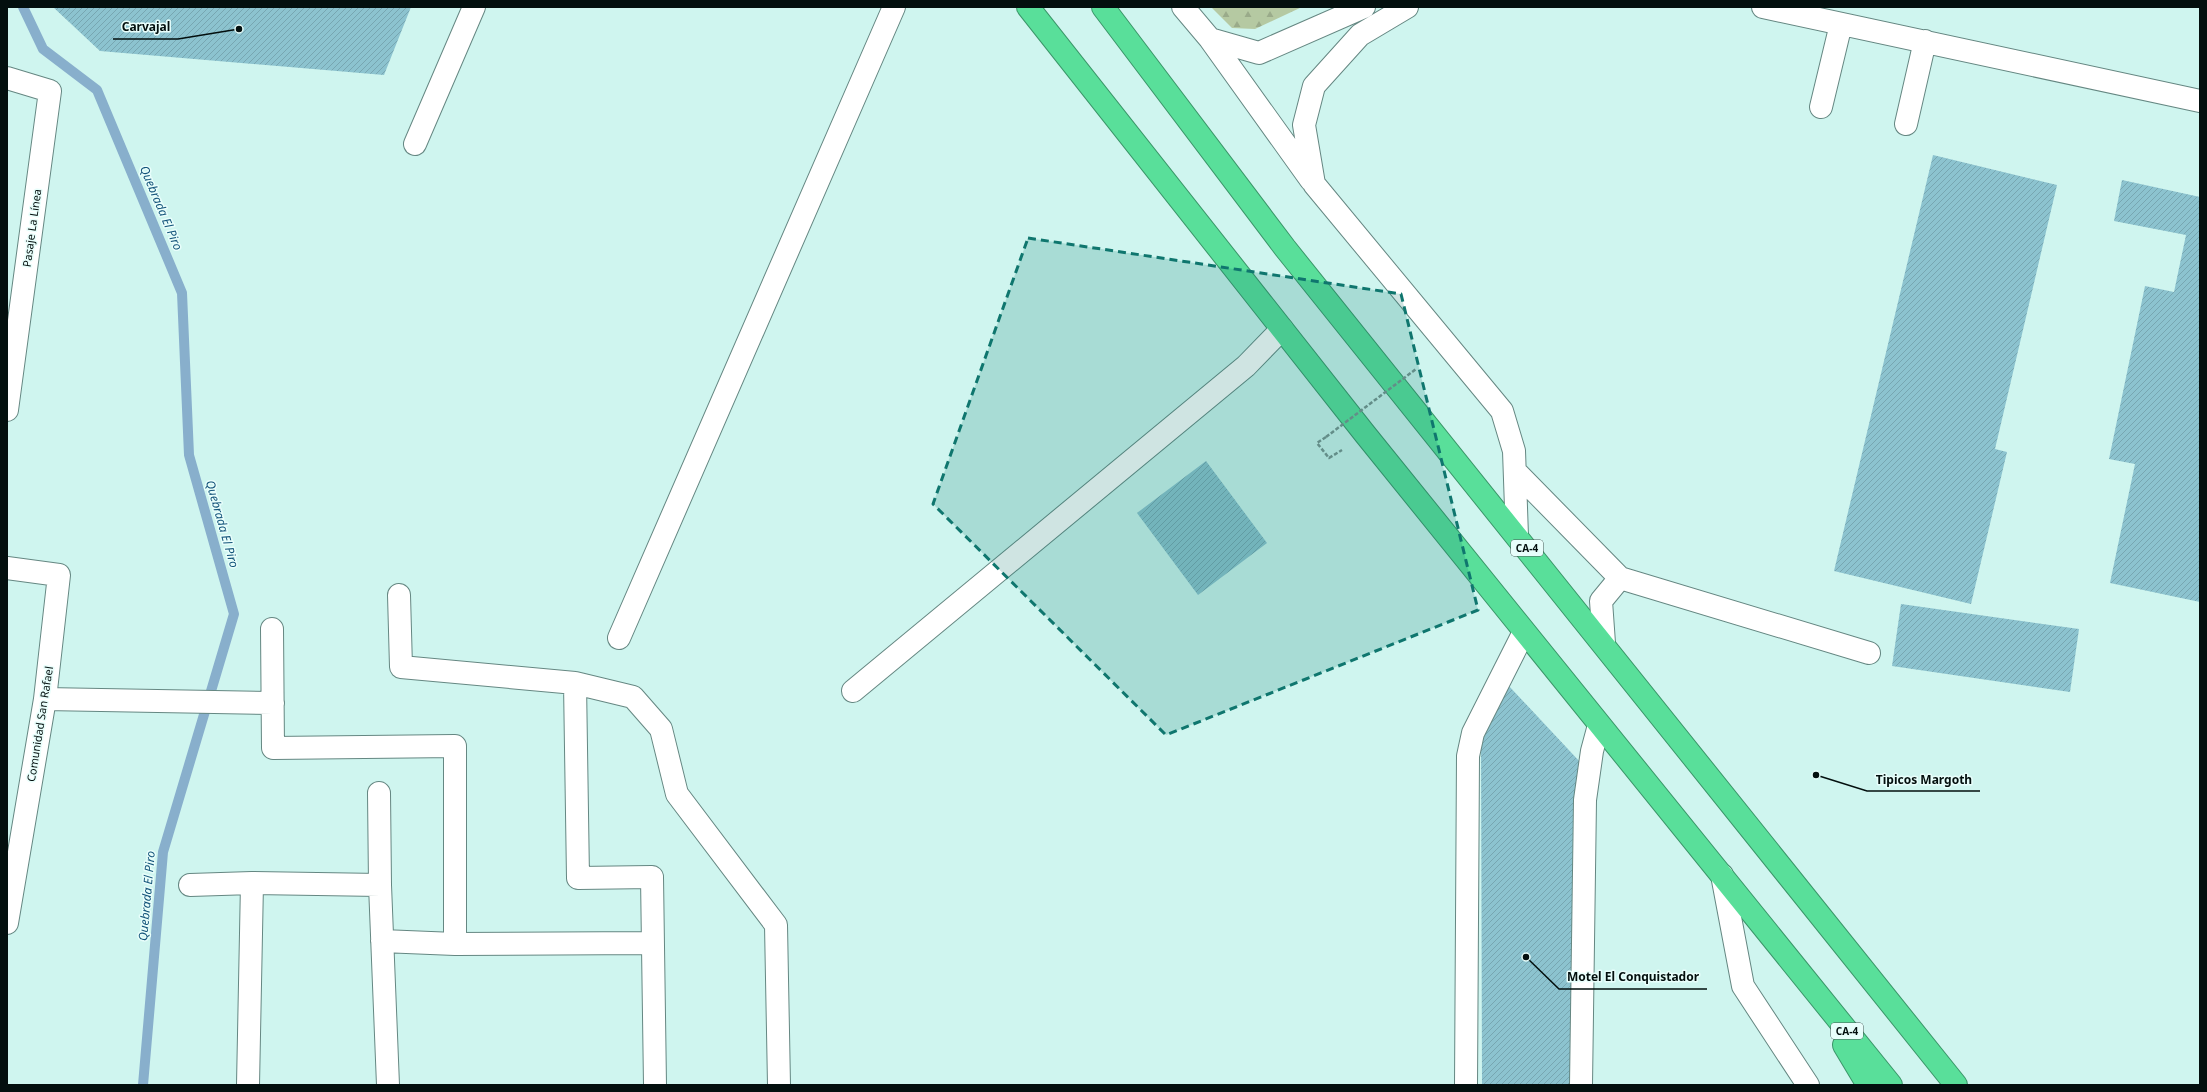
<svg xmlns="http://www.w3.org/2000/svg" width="2207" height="1092" viewBox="0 0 2207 1092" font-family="'Noto Sans',sans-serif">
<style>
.forest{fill:url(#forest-firs)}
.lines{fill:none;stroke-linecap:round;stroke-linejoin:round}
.stream{stroke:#88afcc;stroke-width:10}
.building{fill:url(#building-hatch)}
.minor-casing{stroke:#658782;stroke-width:24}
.highway-casing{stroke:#3b9669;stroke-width:24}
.path{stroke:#78938f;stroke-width:2.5;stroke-dasharray:4 2;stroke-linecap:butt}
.minor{stroke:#fff;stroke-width:22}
.highway{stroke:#59df9a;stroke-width:22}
.path-bridge{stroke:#78938f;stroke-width:2.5;stroke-dasharray:4 2;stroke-linecap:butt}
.marked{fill:#0f766e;fill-opacity:0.2;stroke:#0f766e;stroke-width:3;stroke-dasharray:8 5;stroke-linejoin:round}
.labels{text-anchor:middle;stroke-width:3;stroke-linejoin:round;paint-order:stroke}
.shield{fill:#e8fefb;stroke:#485755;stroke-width:1}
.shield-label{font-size:10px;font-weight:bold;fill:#030f0e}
.street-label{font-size:11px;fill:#030f0e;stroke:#e8fefb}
.water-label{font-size:12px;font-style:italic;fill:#13547a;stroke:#e8fefb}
.leader{fill:none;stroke:#030f0e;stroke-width:1.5}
.callout-dot{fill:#030f0e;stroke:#e8fefb;stroke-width:1.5}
.callout-label{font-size:12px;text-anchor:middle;font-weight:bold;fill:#030f0e;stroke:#e8fefb;stroke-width:3;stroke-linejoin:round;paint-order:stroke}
</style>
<defs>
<pattern id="forest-firs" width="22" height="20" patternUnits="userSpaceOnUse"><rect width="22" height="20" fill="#b5c9a2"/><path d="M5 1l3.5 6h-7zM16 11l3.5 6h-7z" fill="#9aab8a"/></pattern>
<pattern id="building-hatch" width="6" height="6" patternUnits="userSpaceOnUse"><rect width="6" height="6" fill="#8cc3cf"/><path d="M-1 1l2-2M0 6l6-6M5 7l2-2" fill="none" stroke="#77a6b1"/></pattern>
</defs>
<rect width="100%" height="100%" fill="#cff5ef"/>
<path class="forest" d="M 1211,7 L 1302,7 L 1255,29 L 1232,28 Z"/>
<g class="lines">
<path class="stream" d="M 23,7 L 43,49 L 97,90 L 182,293 L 189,455 L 234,614 L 163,852 L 143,1085"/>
</g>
<path class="building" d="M 53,7 L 411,7 L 384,75 L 100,51 Z
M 1933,155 L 2057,185 L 1995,449 L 2007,452 L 1971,604 L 1834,571 Z
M 2122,180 L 2200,197 L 2200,602 L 2110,583 L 2135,464 L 2109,459 L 2145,286 L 2174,292 L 2186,235 L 2114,221 Z
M 1206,461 L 1267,543 L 1198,595 L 1137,513 Z
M 1901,604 L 2079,629 L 2070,692 L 1892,666 Z
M 1508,685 L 1581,763 L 1573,828 L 1570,1085 L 1482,1085 L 1481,732 Z"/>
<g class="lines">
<g class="minor-casing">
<path id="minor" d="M 1183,7 L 1210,39 L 1311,180
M 1407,7 L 1360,35 L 1314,86 L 1304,125 L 1314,184 L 1502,411 L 1514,451 L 1517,536
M 1763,7 L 2200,101
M 1210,39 L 1259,53 L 1364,7
M 7,78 L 50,91 L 7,410
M 1821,107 L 1841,24
M 1906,124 L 1925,41
M 415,144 L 474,7
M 1515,471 L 1620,578 L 1869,653
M 7,568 L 59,575 L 45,699 L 7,923
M 399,595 L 401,667 L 575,683 L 578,878 L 652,877 L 655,1085
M 272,629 L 273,748 L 455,746 L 455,944 L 652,943
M 619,638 L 894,7
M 1604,643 L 1601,601 L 1620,578
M 575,683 L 633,697 L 661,729 L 677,794 L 776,925 L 779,1085
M 853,691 L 1246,366 L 1282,329
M 45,699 L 273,703
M 379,793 L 380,885
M 1722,875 L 1743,986 L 1808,1085
M 190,885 L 252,883
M 382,941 L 455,944
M 248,1085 L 252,883 L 380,885 L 388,1085
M 1466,1085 L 1468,756 L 1473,733 L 1524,632
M 1581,1085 L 1585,800 L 1592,751 L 1599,725"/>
</g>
<g class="highway-casing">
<path id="highway" d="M 1028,7 L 1365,434 L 1891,1085
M 1103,7 L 1285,248 L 1956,1085
M 1844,1045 L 1868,1085"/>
</g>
<path class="path" d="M 1326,437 L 1317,443 L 1329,458 L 1342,450"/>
<use href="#minor" class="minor"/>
<use href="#highway" class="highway"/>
<path class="path-bridge" d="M 1326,437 L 1416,369"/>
</g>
<path class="marked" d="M 1028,238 L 1401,294 L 1478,610 L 1166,735 L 933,504 Z"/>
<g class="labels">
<g class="shield">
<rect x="1511" y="540" width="32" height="16" rx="3"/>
<rect x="1831" y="1023" width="32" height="16" rx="3"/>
</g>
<g class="shield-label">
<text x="1527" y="552">CA-4</text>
<text x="1847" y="1035">CA-4</text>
</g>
<g class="street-label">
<text transform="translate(32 228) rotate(-82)" y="4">Pasaje La Línea</text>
<text transform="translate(40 724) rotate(-81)" y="4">Comunidad San Rafael</text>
</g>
<g class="water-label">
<text transform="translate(161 208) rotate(67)" y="4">Quebrada El Piro</text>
<text transform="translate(222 524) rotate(74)" y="4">Quebrada El Piro</text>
<text transform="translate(147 896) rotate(-85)" y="4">Quebrada El Piro</text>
</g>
</g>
<path class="leader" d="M239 29L178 39H113M1816 775L1867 791H1980M1526 957L1559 989H1707"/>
<g class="callout-dot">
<circle cx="239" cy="29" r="4"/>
<circle cx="1816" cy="775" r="4"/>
<circle cx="1526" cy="957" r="4"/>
</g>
<g class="callout-label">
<text x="146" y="31">Carvajal</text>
<text x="1924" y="784">Tipicos Margoth</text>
<text x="1633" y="981">Motel El Conquistador</text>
</g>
<rect width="2207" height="1092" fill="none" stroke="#030f0e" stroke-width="16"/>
</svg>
